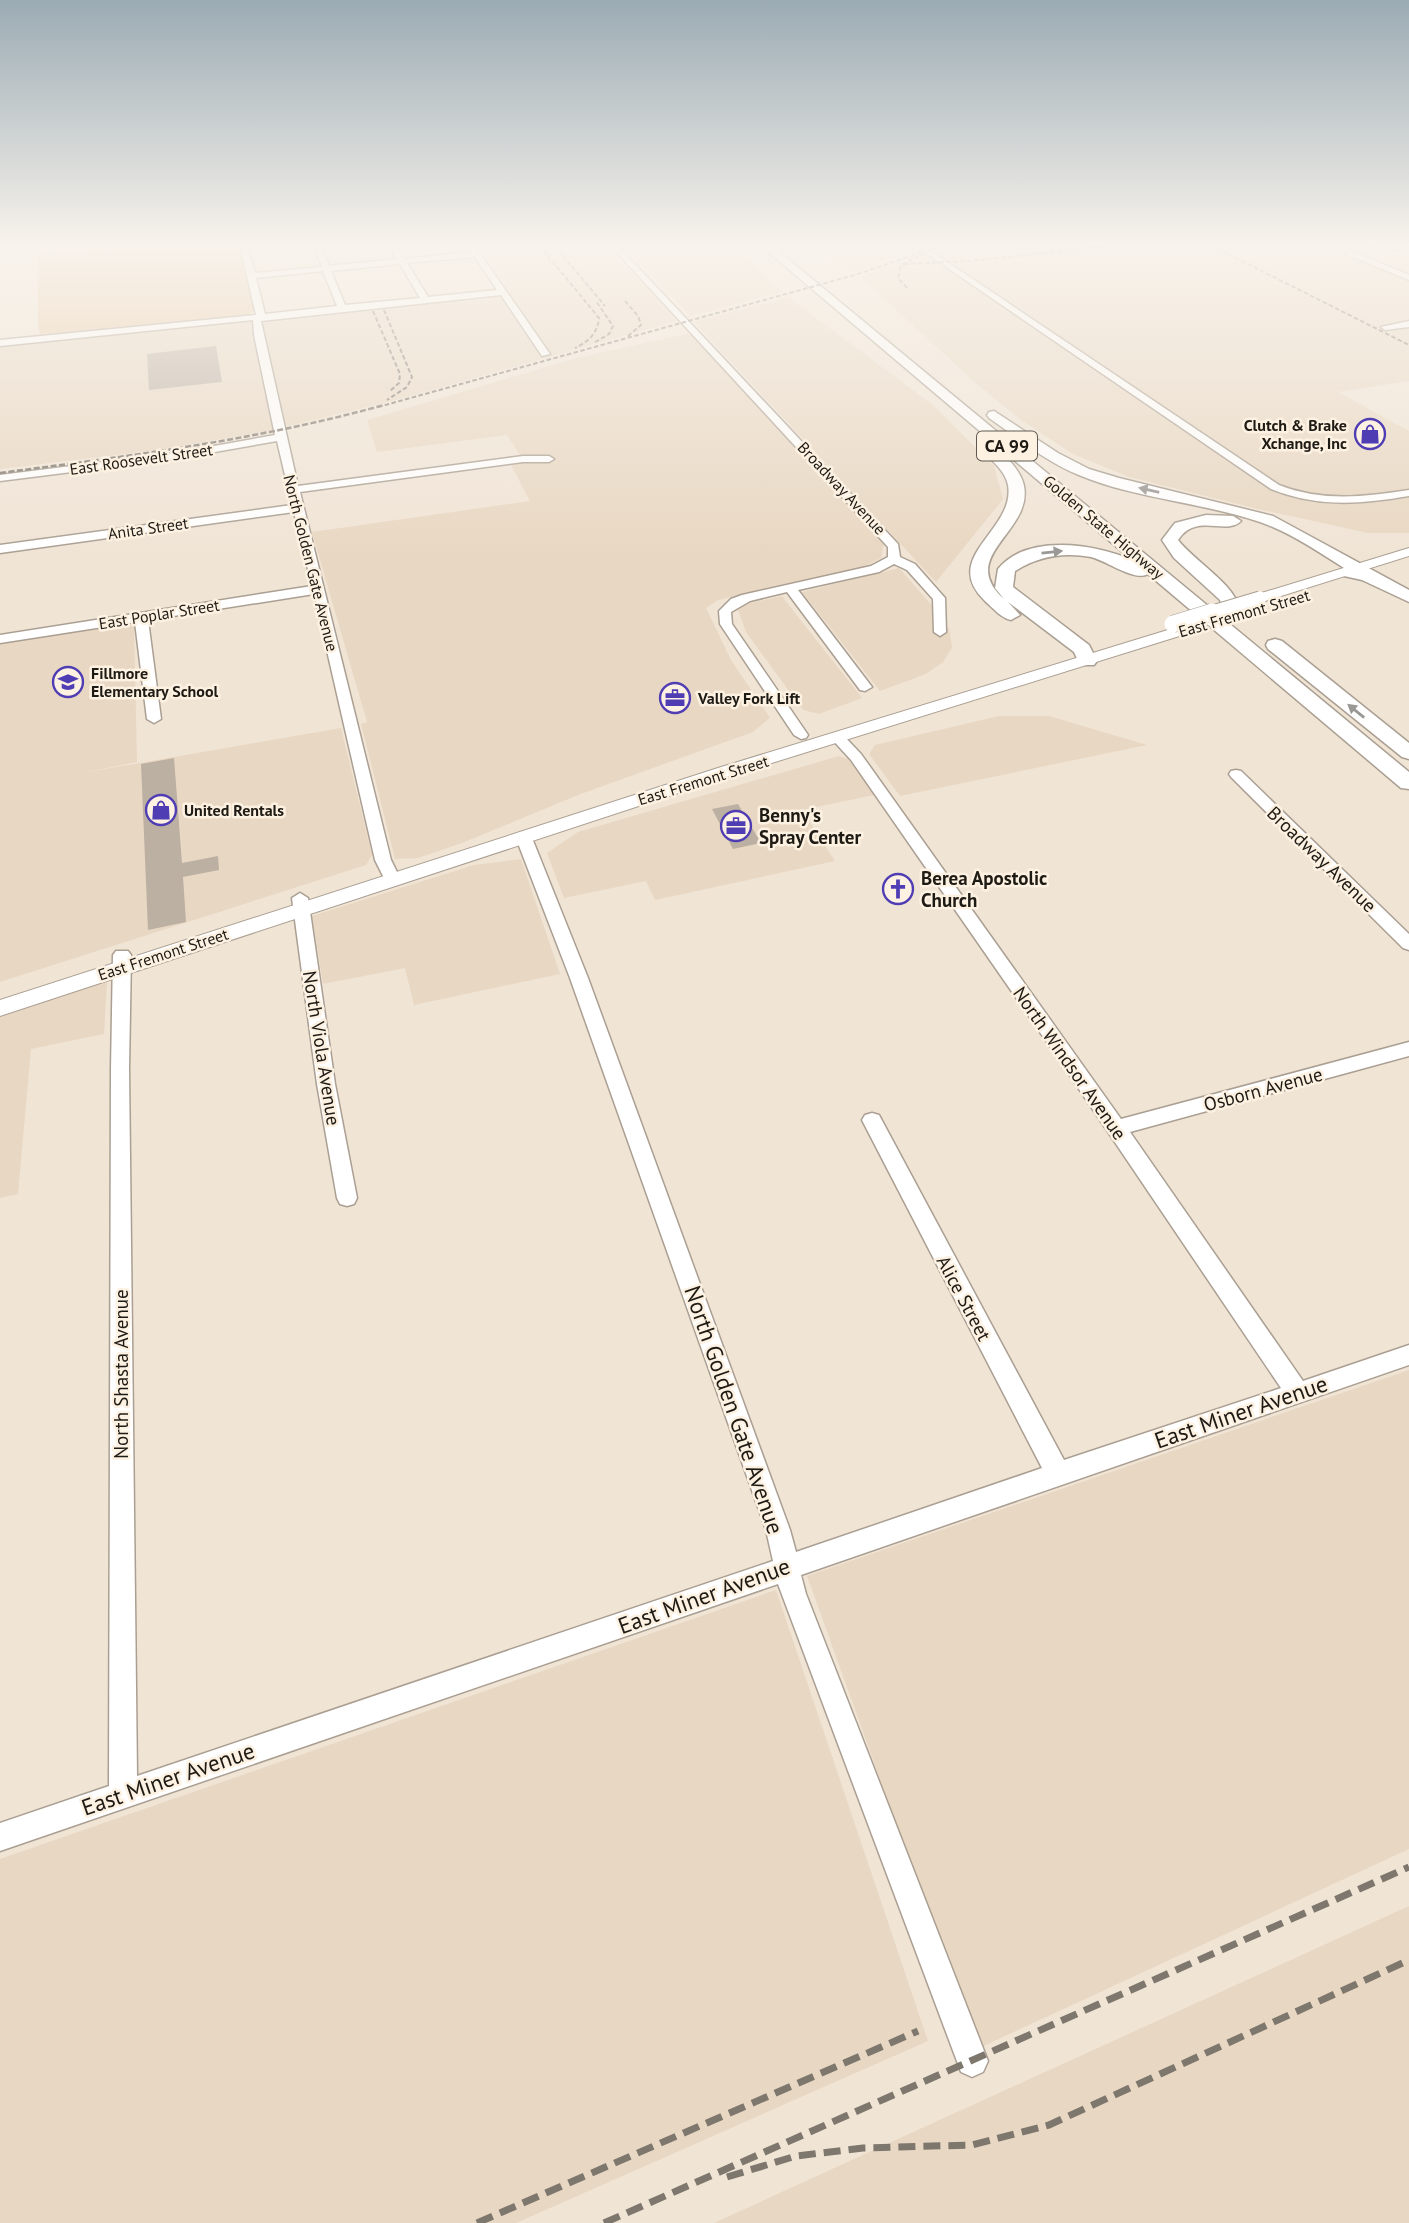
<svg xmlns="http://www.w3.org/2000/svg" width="1409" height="2223" viewBox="0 0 1409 2223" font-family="'PT Sans',sans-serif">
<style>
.built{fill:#e8d7c2}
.green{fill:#e7c7a0}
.building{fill:#bbb0a2}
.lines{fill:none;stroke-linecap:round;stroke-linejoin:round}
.minor-casing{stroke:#aa9f92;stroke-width:3}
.major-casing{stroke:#aa9f92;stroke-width:2}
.highway-casing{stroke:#aa9f92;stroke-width:3}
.minor{fill:#fff;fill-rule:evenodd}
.major{fill:#fff;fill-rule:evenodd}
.highway{fill:#fff;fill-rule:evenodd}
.rail-far2{stroke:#7e776d;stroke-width:2;stroke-dasharray:4.5 2.5;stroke-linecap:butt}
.rail-far1{stroke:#7e776d;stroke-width:2.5;stroke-dasharray:6 2.5;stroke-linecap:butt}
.rail{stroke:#7e776d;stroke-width:7;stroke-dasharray:17 8;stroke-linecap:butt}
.major-bridge-far1-casing{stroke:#aa9f92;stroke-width:15;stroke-linecap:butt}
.major-bridge-casing{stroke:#aa9f92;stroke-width:18;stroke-linecap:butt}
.major-bridge-far1{stroke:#fff;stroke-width:13}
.major-bridge{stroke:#fff;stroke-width:17}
.oneway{fill:#9a9895}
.labels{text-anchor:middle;stroke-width:5;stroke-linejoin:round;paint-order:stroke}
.far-poi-label{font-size:16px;font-weight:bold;fill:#1e1a14;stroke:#fdf1e2;text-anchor:start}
.far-street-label{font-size:16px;fill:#1e1a14;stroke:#fdf1e2}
.shield{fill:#fdf1e2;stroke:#615a52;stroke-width:2}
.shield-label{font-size:18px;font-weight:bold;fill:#1e1a14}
.poi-label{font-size:19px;font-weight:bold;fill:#1e1a14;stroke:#fdf1e2;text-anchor:start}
.street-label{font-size:19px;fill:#1e1a14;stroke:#fdf1e2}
.near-street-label{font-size:23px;fill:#1e1a14;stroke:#fdf1e2}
</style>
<rect width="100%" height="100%" fill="#f0e4d5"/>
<path class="built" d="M 478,245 L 605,245 L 677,321 L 400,399 L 264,432 L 157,450 L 0,469 L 0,346 L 510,292 Z
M 622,245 L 736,245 L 782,292 L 691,316 Z
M 811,245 L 912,245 L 918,249 L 853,272 Z
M 945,245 L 1322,245 L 1409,256 L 1409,381 L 1338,392 L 1409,431 L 1409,533 L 1368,533 L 1258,509 L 1129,477 L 1073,454 L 1021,420 L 978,385 L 860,277 Z
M 788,297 L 934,406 L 994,466 L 1003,499 L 936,582 L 694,322 Z
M 690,333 L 884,542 L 881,558 L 861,568 L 718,600 L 706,608 L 731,660 L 770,718 L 753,732 L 578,795 L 462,843 L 418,858 L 395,859 L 361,724 L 367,722 L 312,532 L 530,501 L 511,465 L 520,455 L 507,435 L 377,452 L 367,420 L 577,358 Z
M 899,568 L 935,609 L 935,627 L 949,628 L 952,648 L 943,662 L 926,674 L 880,691 L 802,592 Z
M 782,596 L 795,613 L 862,698 L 819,714 L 803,710 L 746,632 L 738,610 L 750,603 Z
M 134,622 L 137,762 L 82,773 L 341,728 L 372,855 L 366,865 L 0,982 L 0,642 Z
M 999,716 L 1049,716 L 1147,745 L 900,796 L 869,754 L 875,745 Z
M 839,756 L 848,759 L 874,795 L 802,810 L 835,861 L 655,900 L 646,881 L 564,898 L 547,853 L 578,832 Z
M 521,859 L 560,974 L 414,1005 L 405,968 L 323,984 L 312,916 L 474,865 Z
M 107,982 L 104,1034 L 31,1049 L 18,1194 L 0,1198 L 0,1017 Z
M 1409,1370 L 1409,1849 L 977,2049 L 807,1576 Z
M 776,1590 L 928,2041 L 516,2223 L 0,2223 L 0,1859 Z
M 1409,1906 L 1409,2223 L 714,2223 Z"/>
<path class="green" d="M 145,245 L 240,245 L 255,309 L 249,315 L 179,324 L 40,334 L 38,324 L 38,254 Z"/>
<path class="building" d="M 216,346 L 222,382 L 149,390 L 147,354 Z
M 174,758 L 182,863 L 218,856 L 219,870 L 183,877 L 186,922 L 148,930 L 141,764 Z
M 738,804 L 761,843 L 733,849 L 712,809 Z"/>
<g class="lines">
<g class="minor-casing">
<path id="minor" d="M 105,245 L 111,245 L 112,246 L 108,248 Z
M 240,245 L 247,245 L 255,273 L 322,267 L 314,245 L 320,245 L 329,266 L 397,259 L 390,245 L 396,245 L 405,259 L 472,252 L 467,245 L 474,245 L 550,354 L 542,356 L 501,295 L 261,321 L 298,486 L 523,456 L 549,456 L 554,459 L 549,462 L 523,462 L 300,492 L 391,860 L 401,880 L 393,885 L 387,884 L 375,860 L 314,594 L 148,620 L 161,719 L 154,723 L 147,719 L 135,622 L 0,643 L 0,635 L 312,586 L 294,512 L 0,553 L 0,545 L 292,505 L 277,441 L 175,459 L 0,481 L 0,475 L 175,453 L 275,435 L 254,335 L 253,320 L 0,346 L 0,340 L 256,315 ZM 475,257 L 497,290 L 428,297 L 407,263 ZM 400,264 L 420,298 L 345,305 L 331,271 ZM 323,271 L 337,306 L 265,314 L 256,278 Z
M 610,245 L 617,245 L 898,544 L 900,557 L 915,564 L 945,598 L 946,632 L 940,636 L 934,632 L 933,599 L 907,570 L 894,564 L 879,572 L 798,590 L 872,687 L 865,691 L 860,690 L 787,592 L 750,601 L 731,612 L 732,624 L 808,735 L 806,738 L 801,739 L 794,735 L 720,624 L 719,611 L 731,599 L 742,595 L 871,566 L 888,557 L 888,547 Z
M 914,245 L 922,245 L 1279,485 C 1322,502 1364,497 1409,490 L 1409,496 C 1361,504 1318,508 1271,489 Z
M 1349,250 L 1409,275 L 1409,280 L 1346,254 Z
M 1409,321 L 1409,327 L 1385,330 L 1381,327 Z
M 837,733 L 842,734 L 861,754 L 1121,1119 L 1409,1042 L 1409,1056 L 1130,1132 L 1303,1381 L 1409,1345 L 1409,1365 L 801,1575 L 806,1594 L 988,2061 L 983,2072 L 972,2077 L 961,2072 L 778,1584 L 0,1851 L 0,1823 L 109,1786 L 111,1069 L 113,955 L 116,951 L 128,951 L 131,955 L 129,1069 L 137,1776 L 773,1561 L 766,1530 L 570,978 L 516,838 L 518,835 L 524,833 L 532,838 L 588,978 L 790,1530 L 796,1552 L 1042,1468 L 862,1120 L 865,1115 L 872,1113 L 879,1115 L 1064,1460 L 1281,1388 L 1062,1064 L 851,760 L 830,737 Z
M 1236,770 L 1241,771 L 1409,934 L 1409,950 L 1403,948 L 1231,777 L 1229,774 L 1231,771 Z
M 300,893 L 308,898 L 335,1084 L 357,1198 L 354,1204 L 347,1206 L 340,1204 L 337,1198 L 317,1084 L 292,898 Z"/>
</g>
<g class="major-casing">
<path id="major" d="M 1409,548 L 1409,556 L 1265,601 L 1260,602 L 1253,598 L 1255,595 Z
M 1184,625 L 1189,627 L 1192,630 L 1189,633 L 730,776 L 0,1016 L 0,1000 L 718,768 Z"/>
</g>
<g class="highway-casing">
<path id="highway" d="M 760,245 L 771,245 L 1409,772 L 1409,789 L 1401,788 L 1148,574 C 1135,582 1107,561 1091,557 C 1063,552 1039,556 1015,571 L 1013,587 L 1089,645 L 1097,661 L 1094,665 L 1080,665 L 1074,652 L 1008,602 L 1020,615 L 1011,620 C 1001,618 993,608 985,601 C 939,557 1016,530 1008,485 C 1005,469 988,458 978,446 L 981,443 L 991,443 C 1003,454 1021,469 1024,486 C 1033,532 956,556 1004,599 L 995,588 L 998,569 C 1027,533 1096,544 1132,560 Z
M 994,411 L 1058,453 L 1089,469 L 1119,478 L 1273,516 L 1409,590 L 1409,602 L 1362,580 L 1344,576 L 1341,572 L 1344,568 C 1319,552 1289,532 1260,522 C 1201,502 1136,499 1079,475 C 1046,462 1018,438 989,418 L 987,415 L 989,412 Z
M 1206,515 L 1233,516 L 1241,521 C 1226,536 1196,512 1178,540 C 1194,561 1236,585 1239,609 L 1236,613 L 1224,613 L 1220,600 L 1174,558 L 1162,540 L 1175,523 Z
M 1275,639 L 1282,641 L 1409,743 L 1409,759 L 1402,757 L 1268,649 L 1266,645 L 1268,641 Z"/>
</g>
<use href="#minor" class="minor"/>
<use href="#major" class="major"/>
<use href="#highway" class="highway"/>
<path class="rail-far2" d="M 539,245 L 599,318 C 598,333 588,342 575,348
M 554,245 L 605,306
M 1210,245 L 1409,345
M 1352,245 L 1401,251
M 904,264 L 970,261 L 1120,245
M 907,288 L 898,278 L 901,265 L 940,245
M 625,301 L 638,316 L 641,325 L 627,337
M 384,310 L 412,377 L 407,387 L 387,400
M 373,311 L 400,374 L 399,383 L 390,391
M 595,342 L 609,334 L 613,326 L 596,301
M 378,407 L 858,274 L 922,252"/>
<path class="rail-far1" d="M 0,473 C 129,456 258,440 384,405"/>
<path class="rail" d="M 727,2177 L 796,2156 L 863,2148 L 972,2145 L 1049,2125 L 1409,1960
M 477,2223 L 918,2031
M 604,2223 L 1409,1867"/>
<g class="major-bridge-far1-casing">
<path id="major-bridge-far1" d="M 1206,614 L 1260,598"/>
</g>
<g class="major-bridge-casing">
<path id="major-bridge" d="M 1173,624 L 1212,612"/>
</g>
<use href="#major-bridge-far1" class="major-bridge-far1"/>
<use href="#major-bridge" class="major-bridge"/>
</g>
<defs><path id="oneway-solid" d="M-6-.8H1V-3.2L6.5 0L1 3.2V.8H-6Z" transform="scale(1.75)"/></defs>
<g class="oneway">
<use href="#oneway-solid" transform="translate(1149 490) rotate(-167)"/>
<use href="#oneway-solid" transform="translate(1052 552) rotate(-6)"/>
<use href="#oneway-solid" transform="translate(1356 711) rotate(-141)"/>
</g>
<linearGradient id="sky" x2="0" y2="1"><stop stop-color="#9babb4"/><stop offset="0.44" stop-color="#f8f3ec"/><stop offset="1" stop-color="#f8f3ec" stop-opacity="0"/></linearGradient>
<rect width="1409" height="556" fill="url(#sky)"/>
<defs>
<g id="shop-ring" transform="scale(1.575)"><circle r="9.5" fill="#fdf1e2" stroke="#4f3db4" stroke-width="1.5"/><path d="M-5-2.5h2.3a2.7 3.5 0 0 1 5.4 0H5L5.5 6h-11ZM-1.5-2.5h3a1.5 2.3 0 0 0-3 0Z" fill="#4f3db4"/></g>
<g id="school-ring" transform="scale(1.575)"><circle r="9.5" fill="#fdf1e2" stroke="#4f3db4" stroke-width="1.5"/><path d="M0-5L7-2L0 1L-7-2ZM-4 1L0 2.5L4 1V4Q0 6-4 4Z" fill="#4f3db4"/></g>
<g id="office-ring" transform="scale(1.575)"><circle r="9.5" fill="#fdf1e2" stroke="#4f3db4" stroke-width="1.5"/><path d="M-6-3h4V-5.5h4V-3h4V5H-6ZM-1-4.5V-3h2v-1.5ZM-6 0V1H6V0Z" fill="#4f3db4"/></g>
<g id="church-ring" transform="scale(1.575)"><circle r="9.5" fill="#fdf1e2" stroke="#4f3db4" stroke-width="1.5"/><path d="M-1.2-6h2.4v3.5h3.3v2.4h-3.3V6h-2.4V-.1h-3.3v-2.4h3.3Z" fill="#4f3db4"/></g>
</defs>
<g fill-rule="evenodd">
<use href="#shop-ring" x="1370" y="434"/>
<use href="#school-ring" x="68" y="682"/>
<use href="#office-ring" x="675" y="698"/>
<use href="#shop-ring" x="161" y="810"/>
<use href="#office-ring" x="736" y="826"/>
<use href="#church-ring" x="898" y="889"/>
</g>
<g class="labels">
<g class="far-poi-label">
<text x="1347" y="431" text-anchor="end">Clutch &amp; Brake<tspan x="1347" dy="18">Xchange, Inc</tspan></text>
<text x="91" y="679">Fillmore<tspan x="91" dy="18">Elementary School</tspan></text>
<text x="698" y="704">Valley Fork Lift</text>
<text x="184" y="816">United Rentals</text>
</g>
<g class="far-street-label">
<text transform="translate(141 459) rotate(-8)" y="6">East Roosevelt Street</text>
<text transform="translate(842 488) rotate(47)" y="6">Broadway Avenue</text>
<text transform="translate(1104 527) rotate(40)" y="6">Golden State Highway</text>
<text transform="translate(148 528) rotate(-8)" y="6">Anita Street</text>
<text transform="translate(311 563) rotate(76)" y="6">North Golden Gate Avenue</text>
<text transform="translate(1244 613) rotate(-16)" y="6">East Fremont Street</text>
<text transform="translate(159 614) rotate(-9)" y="6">East Poplar Street</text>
<text transform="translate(703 780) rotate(-17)" y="6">East Fremont Street</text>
<text transform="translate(163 954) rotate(-18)" y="6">East Fremont Street</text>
</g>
<rect class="shield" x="977" y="431.5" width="60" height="29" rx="5"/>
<g class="shield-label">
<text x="1007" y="452">CA 99</text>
</g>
<g class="poi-label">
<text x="759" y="822">Benny's<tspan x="759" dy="22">Spray Center</tspan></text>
<text x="921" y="885">Berea Apostolic<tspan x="921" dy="22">Church</tspan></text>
</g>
<g class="street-label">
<text transform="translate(1322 859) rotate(44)" y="7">Broadway Avenue</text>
<text transform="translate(322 1048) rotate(81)" y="7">North Viola Avenue</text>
<text transform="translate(1070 1063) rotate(55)" y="7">North Windsor Avenue</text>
<text transform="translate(1263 1089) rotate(-15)" y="7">Osborn Avenue</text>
<text transform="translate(964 1298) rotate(62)" y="7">Alice Street</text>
<text transform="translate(121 1374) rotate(-90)" y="7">North Shasta Avenue</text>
</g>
<g class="near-street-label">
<text transform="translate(734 1410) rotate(71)" y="8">North Golden Gate Avenue</text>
<text transform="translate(1241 1412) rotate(-19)" y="8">East Miner Avenue</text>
<text transform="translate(704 1596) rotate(-20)" y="8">East Miner Avenue</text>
<text transform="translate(168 1779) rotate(-19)" y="8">East Miner Avenue</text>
</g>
</g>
</svg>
